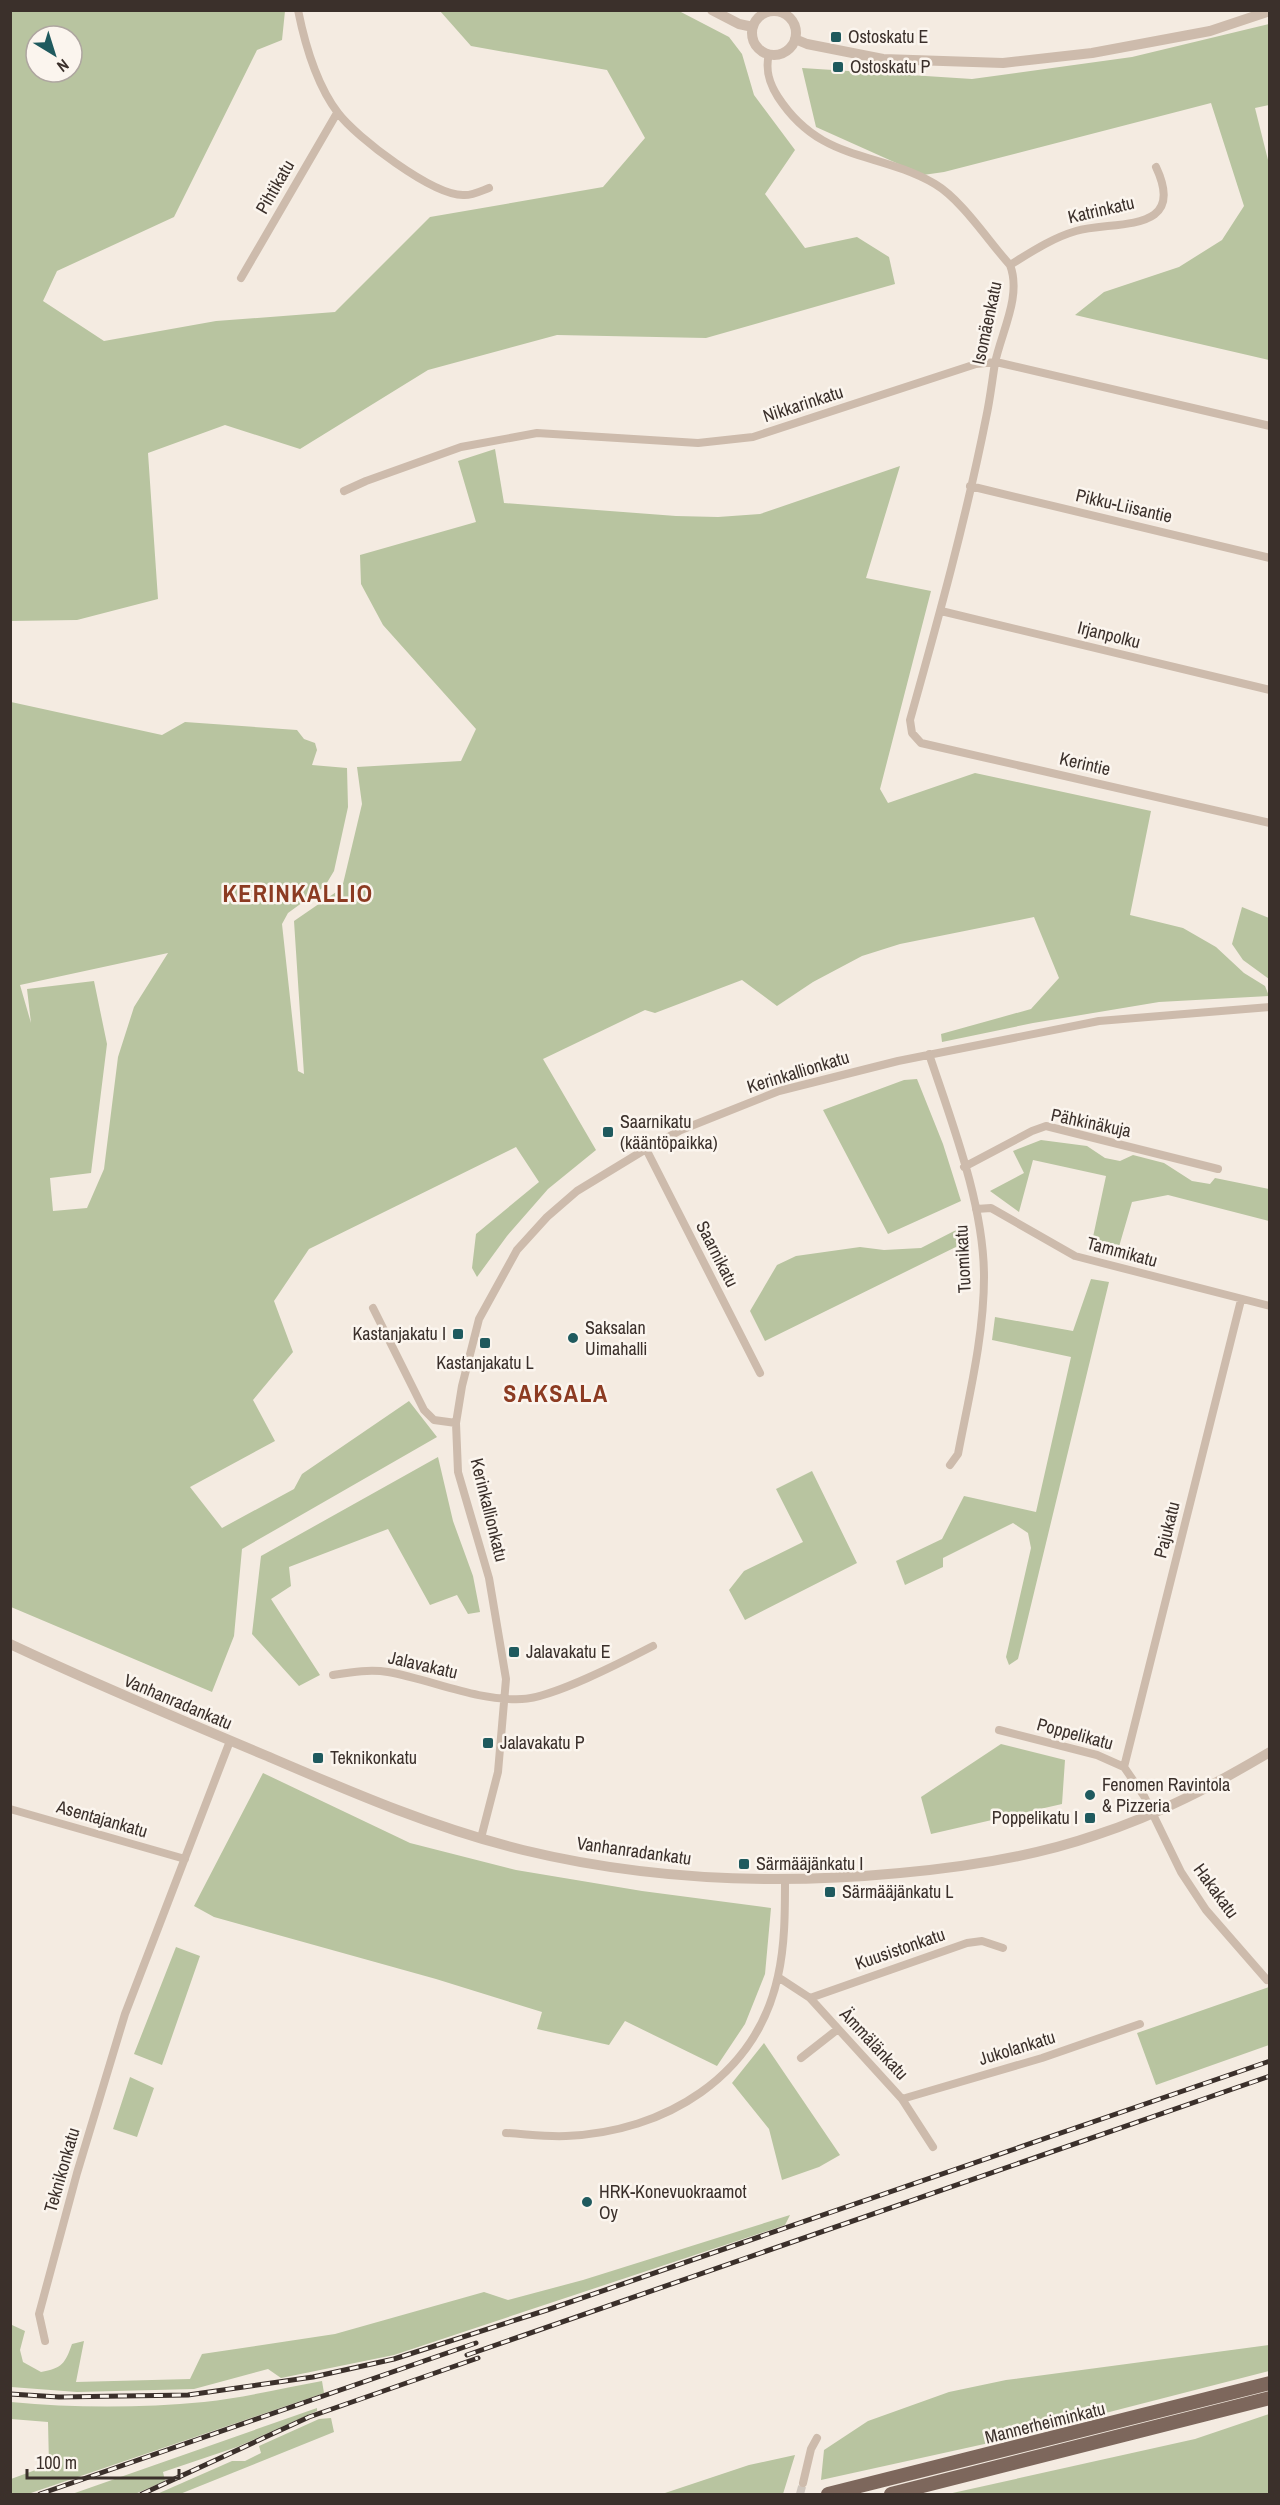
<svg xmlns="http://www.w3.org/2000/svg" width="1280" height="2505" viewBox="0 0 1280 2505" font-family="'Archivo Narrow',sans-serif">
<style>
.green{fill:#b8c4a0;fill-rule:evenodd}
.lines{fill:none;stroke-linecap:round;stroke-linejoin:round}
.minor-tunnel{stroke:#cfc6bd;stroke-width:8;stroke-dasharray:8 4;stroke-linecap:butt}
.minor{stroke:#cdbbac;stroke-width:8}
.tertiary{stroke:#cdbbac;stroke-width:10}
.primary{stroke:#7d675c;stroke-width:14}
.rail-casing{stroke:#3b302b;stroke-width:5}
.rail{stroke:#fbf5ee;stroke-width:3;stroke-dasharray:9;stroke-linecap:butt}
.poi-dot{fill:#1f5a5e;stroke:#fbf5ee;stroke-width:2}
.labels{text-anchor:middle;stroke-width:5;stroke-linejoin:round;paint-order:stroke}
.poi-label{font-size:18px;fill:#3b302b;stroke:#fbf5ee;text-anchor:start}
.street-label{font-size:18px;fill:#3b302b;stroke:#fbf5ee}
.district-label{font-size:24px;font-weight:bold;letter-spacing:1.5px;fill:#8c3b22;stroke:#fbf5ee}
</style>
<rect width="100%" height="100%" fill="#f4ebe1"/>
<path class="green" d="M 10,11 L 285,11 L 282,40 L 257,50 L 174,217 L 57,271 L 43,301 L 104,341 L 216,321 L 335,312 L 430,217 L 603,187 L 645,138 L 607,70 L 471,46 L 440,11 L 679,11 L 729,37 L 742,54 L 754,95 L 795,150 L 765,194 L 805,248 L 857,237 L 889,257 L 895,284 L 706,338 L 557,335 L 428,370 L 300,449 L 225,425 L 148,453 L 158,599 L 77,620 L 11,621 ZM 36,36 L 72,36 L 72,72 L 36,72 Z
M 1269,24 L 1269,105 L 1255,108 L 1270,168 L 1269,360 L 1075,315 L 1104,292 L 1179,267 L 1222,240 L 1244,206 L 1211,103 L 944,172 L 923,175 L 816,127 L 802,68 L 972,79 L 1132,57 Z
M 495,449 L 504,503 L 676,516 L 718,517 L 760,514 L 900,466 L 866,578 L 931,591 L 880,789 L 888,803 L 975,773 L 1151,811 L 1130,915 L 1183,928 L 1216,947 L 1244,973 L 1265,986 L 1269,996 L 1159,1002 L 1033,1023 L 942,1042 L 941,1034 L 1031,1009 L 1059,978 L 1034,917 L 900,944 L 862,956 L 813,982 L 777,1006 L 742,980 L 655,1013 L 645,1010 L 543,1059 L 596,1150 L 548,1189 L 507,1236 L 477,1277 L 472,1268 L 476,1234 L 539,1182 L 516,1147 L 309,1249 L 274,1301 L 293,1352 L 253,1400 L 275,1441 L 190,1487 L 222,1528 L 294,1489 L 302,1474 L 409,1401 L 437,1437 L 242,1549 L 234,1636 L 212,1692 L 11,1607 L 11,702 L 162,735 L 185,722 L 297,730 L 304,739 L 315,743 L 317,750 L 312,765 L 347,768 L 348,807 L 334,871 L 325,886 L 288,913 L 282,924 L 298,1071 L 304,1074 L 294,921 L 342,888 L 362,804 L 357,767 L 461,761 L 476,729 L 383,625 L 361,584 L 360,555 L 476,522 L 458,461 ZM 168,953 L 134,1007 L 118,1057 L 104,1169 L 87,1208 L 53,1211 L 50,1178 L 91,1173 L 107,1044 L 94,981 L 27,989 L 31,1023 L 20,985 Z
M 1242,907 L 1269,918 L 1269,979 L 1243,960 L 1232,944 Z
M 917,1079 L 943,1144 L 961,1201 L 888,1234 L 823,1110 L 904,1080 Z
M 1041,1140 L 1087,1146 L 1105,1158 L 1120,1161 L 1133,1155 L 1164,1163 L 1192,1181 L 1210,1184 L 1215,1178 L 1269,1189 L 1269,1221 L 1168,1195 L 1132,1202 L 1116,1257 L 1090,1251 L 1106,1176 L 1033,1160 L 1019,1212 L 990,1191 L 1024,1173 L 1013,1151 Z
M 962,1227 L 966,1242 L 765,1341 L 750,1311 L 777,1265 L 796,1256 L 860,1247 L 884,1250 L 921,1248 Z
M 1091,1279 L 1109,1282 L 1018,1659 L 1009,1665 L 1006,1657 L 1031,1548 L 1028,1533 L 1013,1523 L 943,1558 L 943,1567 L 905,1585 L 896,1561 L 942,1539 L 964,1496 L 1036,1512 L 1071,1357 L 992,1340 L 995,1317 L 1073,1331 Z
M 438,1457 L 453,1521 L 473,1576 L 480,1612 L 468,1614 L 457,1595 L 430,1605 L 388,1529 L 289,1567 L 291,1586 L 271,1599 L 320,1675 L 299,1686 L 252,1634 L 261,1556 Z
M 812,1471 L 857,1563 L 745,1620 L 729,1590 L 744,1571 L 803,1542 L 776,1489 Z
M 1001,1744 L 1065,1760 L 1062,1804 L 931,1834 L 921,1797 Z
M 263,1773 L 410,1843 L 516,1870 L 642,1891 L 771,1908 L 765,1974 L 745,2024 L 717,2066 L 625,2021 L 609,2045 L 537,2029 L 542,2012 L 436,1979 L 214,1917 L 194,1906 Z
M 176,1947 L 200,1956 L 162,2065 L 134,2054 Z
M 1269,1987 L 1269,2045 L 1156,2085 L 1137,2033 Z
M 764,2043 L 840,2155 L 819,2167 L 782,2180 L 769,2129 L 732,2083 Z
M 130,2077 L 154,2088 L 137,2137 L 113,2129 Z
M 790,2215 L 785,2225 L 394,2355 L 281,2378 L 268,2369 L 194,2389 L 77,2392 L 11,2387 L 12,2325 L 25,2331 L 20,2350 L 23,2362 L 41,2372 C 62,2368 65,2364 72,2344 L 84,2341 L 76,2382 L 190,2379 L 202,2354 L 335,2334 L 484,2292 L 508,2300 L 583,2280 Z
M 1269,2345 L 1269,2371 L 989,2443 L 821,2480 L 824,2450 L 868,2421 L 949,2392 L 1006,2380 Z
M 322,2381 L 324,2393 L 28,2494 L 11,2494 L 11,2479 L 49,2465 L 48,2422 L 11,2419 L 11,2402 C 74,2408 140,2408 204,2402 C 243,2398 283,2388 322,2381 Z
M 317,2408 L 317,2411 L 237,2447 L 163,2472 L 165,2481 L 135,2494 L 72,2494 Z
M 1269,2414 L 1269,2494 L 948,2494 L 1195,2439 Z
M 331,2418 L 334,2432 L 180,2494 L 157,2494 L 232,2461 L 245,2461 L 261,2453 L 259,2446 L 319,2419 Z
M 795,2455 L 783,2494 L 662,2494 L 749,2465 Z"/>
<g class="lines">
<path class="minor-tunnel" d="M 800,2494 L 803,2483"/>
<path class="minor" d="M 298,10 C 305,45 316,84 338,113 C 356,137 432,195 463,195 C 471,196 481,191 489,188
M 781,12 L 782,10
M 769,54 C 765,70 769,83 778,97 C 821,163 876,150 935,184 C 962,200 989,242 1010,265 C 1022,296 1001,333 995,363 C 992,381 990,400 986,418 C 966,519 938,620 910,720 L 912,733 L 921,743 L 1270,823
M 1010,265 C 1031,252 1052,238 1076,231 C 1114,220 1188,235 1156,167
M 241,278 L 337,113
M 970,486 L 1270,558
M 344,491 L 366,481 L 461,447 L 537,433 L 698,443 L 753,437 L 976,364 L 996,362 L 1270,426
M 941,611 L 1270,690
M 929,1054 C 952,1123 984,1205 984,1277 C 984,1336 969,1396 958,1454 L 950,1465
M 646,1149 L 760,1373
M 964,1167 L 1032,1131 L 1046,1126 L 1218,1169
M 976,1209 L 991,1208 L 1075,1256 L 1270,1306
M 373,1308 L 424,1410 L 434,1420 L 456,1423
M 333,1675 C 352,1672 370,1669 388,1672 C 433,1680 476,1701 522,1699 C 553,1698 624,1661 653,1646
M 999,1730 L 1097,1755 L 1124,1767 L 1144,1796 L 1181,1872 L 1206,1910 L 1267,1980
M 1124,1767 L 1241,1300
M 10,1809 L 185,1859
M 481,1838 L 498,1772 L 506,1679 L 489,1578 L 458,1472 L 456,1423 L 462,1386 L 479,1319 L 517,1250 L 547,1217 L 577,1191 L 646,1149 L 681,1130 L 779,1091 L 898,1061 L 1099,1021 L 1270,1007
M 778,1977 L 810,1998 L 902,2099 L 933,2147
M 810,1998 L 967,1943 L 982,1941 L 1003,1948
M 801,2058 L 838,2029
M 902,2099 L 1042,2058 L 1140,2024
M 506,2133 C 526,2134 546,2137 566,2136 C 665,2132 756,2077 778,1976 C 785,1945 785,1912 785,1880
M 45,2341 L 39,2314 L 77,2173 L 125,2014 L 230,1741
M 803,2483 L 811,2449 L 817,2438"/>
<path class="tertiary" d="M 712,10 L 739,24 L 753,27
M752 33a22 22 0 1 1 44 0a22 22 0 1 1-44 0Z
M 795,39 L 807,44 L 883,59 L 1003,63 L 1092,53 L 1210,31 L 1270,11
M 10,1644 C 95,1684 181,1720 267,1756 C 351,1792 434,1828 523,1850 C 647,1880 774,1885 900,1873 C 966,1867 1033,1857 1096,1835 C 1158,1815 1214,1785 1270,1752"/>
<path class="primary" d="M 828,2494 L 1270,2383
M 891,2494 L 1270,2398"/>
<g class="rail-casing">
<path id="rail" d="M 467,2355 L 1270,2076
M 10,2394 L 59,2397 L 188,2395 L 313,2377 L 394,2359 L 547,2310 L 1270,2061
M 40,2494 L 476,2343
M 142,2494 L 309,2417 L 478,2358"/>
</g>
<use href="#rail" class="rail"/>
</g>
<g class="poi-dot">
<rect x="830" y="31" width="12" height="12" rx="3"/>
<rect x="832" y="61" width="12" height="12" rx="3"/>
<rect x="602" y="1126" width="12" height="12" rx="3"/>
<rect x="452" y="1328" width="12" height="12" rx="3"/>
<circle cx="573" cy="1338" r="6"/>
<rect x="479" y="1337" width="12" height="12" rx="3"/>
<rect x="508" y="1646" width="12" height="12" rx="3"/>
<rect x="482" y="1737" width="12" height="12" rx="3"/>
<rect x="312" y="1752" width="12" height="12" rx="3"/>
<circle cx="1090" cy="1795" r="6"/>
<rect x="1084" y="1812" width="12" height="12" rx="3"/>
<rect x="738" y="1858" width="12" height="12" rx="3"/>
<rect x="824" y="1886" width="12" height="12" rx="3"/>
<circle cx="587" cy="2202" r="6"/>
</g>
<g class="labels">
<g class="poi-label">
<text x="848" y="43">Ostoskatu E</text>
<text x="850" y="73">Ostoskatu P</text>
<text x="620" y="1128">Saarnikatu<tspan x="620" dy="21">(kääntöpaikka)</tspan></text>
<text x="585" y="1334">Saksalan<tspan x="585" dy="21">Uimahalli</tspan></text>
<text x="446" y="1340" text-anchor="end">Kastanjakatu I</text>
<text x="485" y="1369" text-anchor="middle">Kastanjakatu L</text>
<text x="526" y="1658">Jalavakatu E</text>
<text x="500" y="1749">Jalavakatu P</text>
<text x="330" y="1764">Teknikonkatu</text>
<text x="1102" y="1791">Fenomen Ravintola<tspan x="1102" dy="21">&amp; Pizzeria</tspan></text>
<text x="1078" y="1824" text-anchor="end">Poppelikatu I</text>
<text x="756" y="1870">Särmääjänkatu I</text>
<text x="842" y="1898">Särmääjänkatu L</text>
<text x="599" y="2198">HRK-Konevuokraamot<tspan x="599" dy="21">Oy</tspan></text>
</g>
<g class="street-label">
<text transform="translate(275 187) rotate(-60)" y="6">Pihtikatu</text>
<text transform="translate(1101 210) rotate(-13)" y="6">Katrinkatu</text>
<text transform="translate(987 323) rotate(-78)" y="6">Isomäenkatu</text>
<text transform="translate(803 404) rotate(-18)" y="6">Nikkarinkatu</text>
<text transform="translate(1124 506) rotate(13)" y="6">Pikku-Liisantie</text>
<text transform="translate(1109 635) rotate(14)" y="6">Irjanpolku</text>
<text transform="translate(1085 764) rotate(13)" y="6">Kerintie</text>
<text transform="translate(798 1072) rotate(-17)" y="6">Kerinkallionkatu</text>
<text transform="translate(1091 1123) rotate(12)" y="6">Pähkinäkuja</text>
<text transform="translate(1122 1252) rotate(15)" y="6">Tammikatu</text>
<text transform="translate(717 1254) rotate(63)" y="6">Saarnikatu</text>
<text transform="translate(963 1259) rotate(-93)" y="6">Tuomikatu</text>
<text transform="translate(489 1510) rotate(76)" y="6">Kerinkallionkatu</text>
<text transform="translate(1167 1530) rotate(-76)" y="6">Pajukatu</text>
<text transform="translate(423 1665) rotate(13)" y="6">Jalavakatu</text>
<text transform="translate(178 1702) rotate(23)" y="6">Vanhanradankatu</text>
<text transform="translate(1075 1734) rotate(15)" y="6">Poppelikatu</text>
<text transform="translate(102 1819) rotate(16)" y="6">Asentajankatu</text>
<text transform="translate(634 1851) rotate(8)" y="6">Vanhanradankatu</text>
<text transform="translate(1216 1891) rotate(54)" y="6">Hakakatu</text>
<text transform="translate(900 1949) rotate(-19)" y="6">Kuusistonkatu</text>
<text transform="translate(874 2044) rotate(47)" y="6">Ämmälänkatu</text>
<text transform="translate(1017 2048) rotate(-17)" y="6">Jukolankatu</text>
<text transform="translate(62 2170) rotate(-74)" y="6">Teknikonkatu</text>
<text transform="translate(1045 2423) rotate(-14)" y="6">Mannerheiminkatu</text>
</g>
<g class="district-label">
<text x="298" y="902">KERINKALLIO</text>
<text x="556" y="1402">SAKSALA</text>
</g>
</g>
<rect width="1280" height="2505" fill="none" stroke="#3b302b" stroke-width="24"/>
<g transform="translate(54 54) rotate(142)"><circle r="28" fill="#fbf5ee" stroke="#aea6a0" stroke-width="1.5"/>
<path d="M0-4.5L10 22L0 15L-10 22Z" fill="#1f5a5e"/>
<text y="-9" font-size="16" font-weight="bold" text-anchor="middle" fill="#3b302b">N</text>
</g>
<path d="M27 2469v9h152v-9" fill="none" stroke="#3b302b" stroke-width="3"/>
<text x="36" y="2469" font-size="18" fill="#3b302b" stroke="#fbf5ee" stroke-width="4.5" paint-order="stroke">100 m</text>
</svg>
